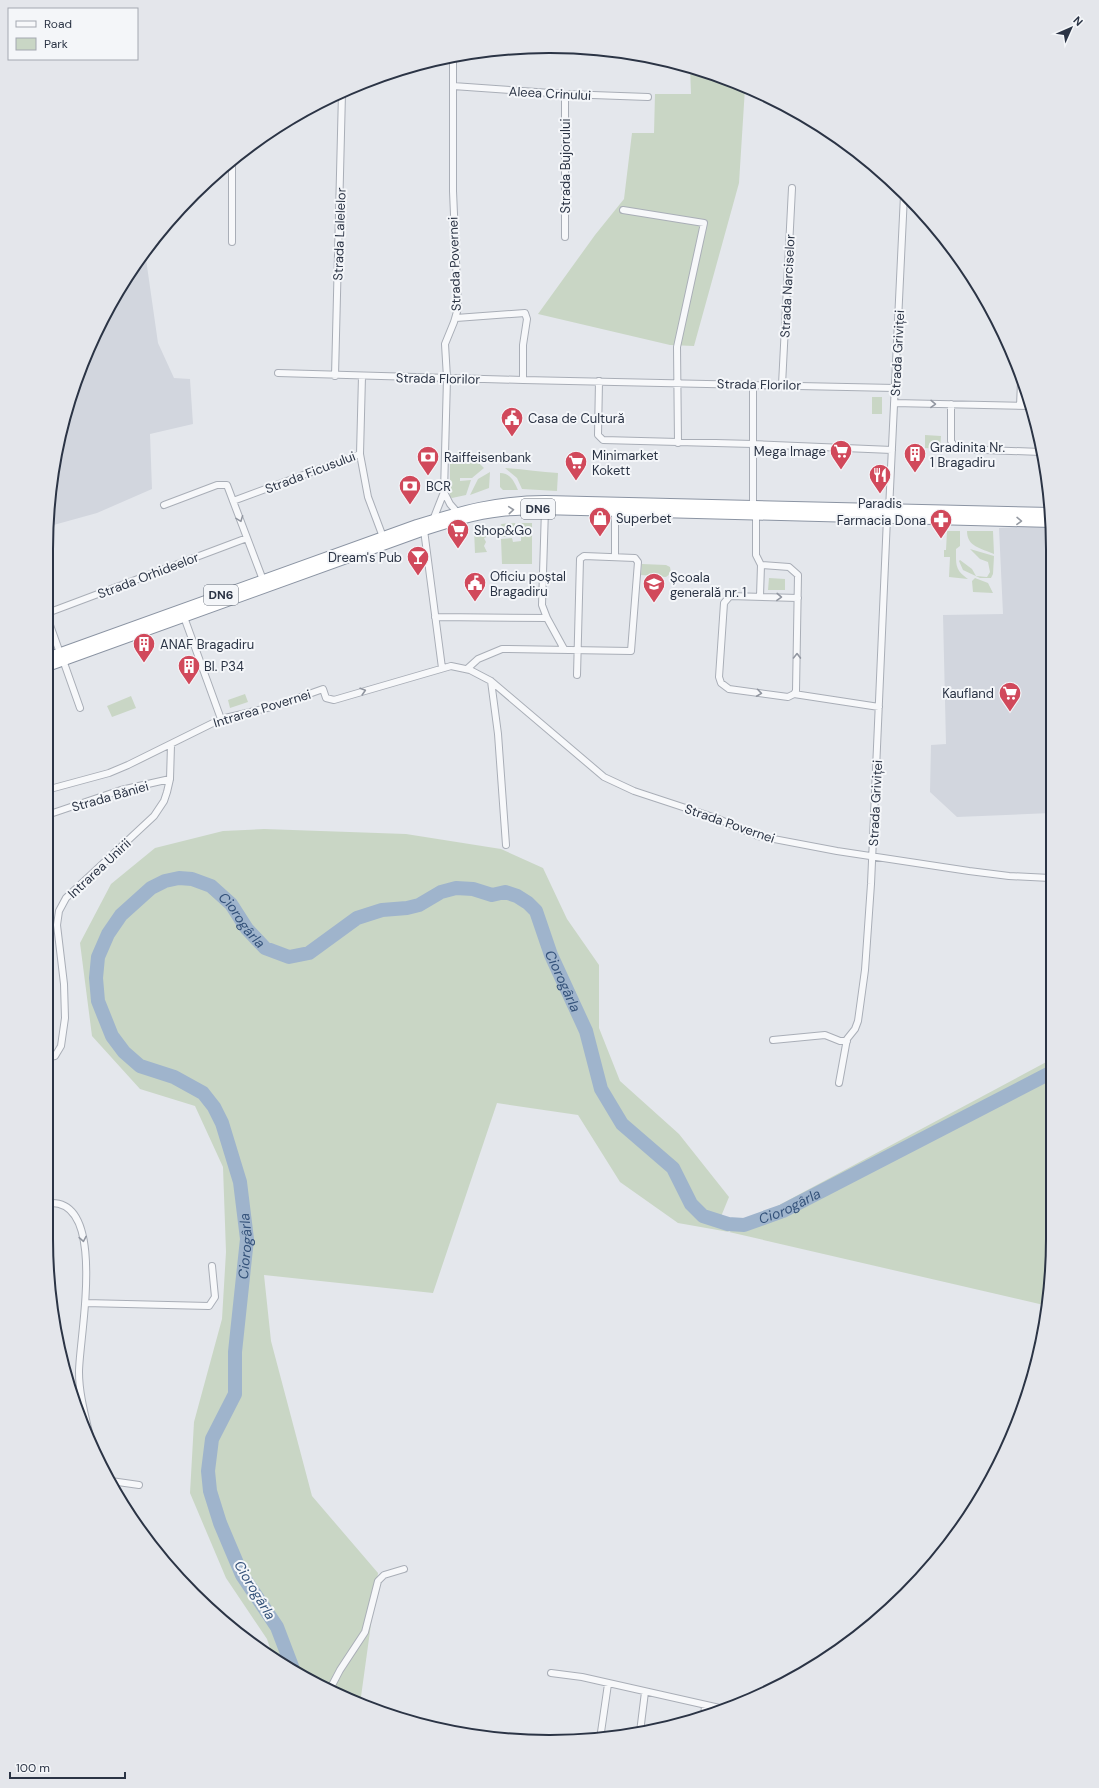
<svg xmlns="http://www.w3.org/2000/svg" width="1099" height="1788" viewBox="0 0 1099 1788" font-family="'DM Sans',sans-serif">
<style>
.built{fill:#d2d6de}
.green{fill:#c9d6c5}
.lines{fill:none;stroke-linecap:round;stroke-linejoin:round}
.river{stroke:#9fb4cc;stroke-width:14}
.minor-casing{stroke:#a9aeb7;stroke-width:8}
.trunk-casing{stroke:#8b94a3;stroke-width:12}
.minor{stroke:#f7f8fa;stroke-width:6}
.trunk{stroke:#fff;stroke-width:10}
.oneway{stroke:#9196a0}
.oneway2{stroke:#959aa2}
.labels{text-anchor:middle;stroke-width:4;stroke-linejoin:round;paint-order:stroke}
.shield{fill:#f4f6f9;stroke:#676e7b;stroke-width:1}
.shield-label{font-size:12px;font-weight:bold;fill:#2b3445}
.street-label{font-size:13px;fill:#2b3445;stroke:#f4f6f9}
.poi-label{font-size:13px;fill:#2b3445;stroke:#f4f6f9;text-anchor:start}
.water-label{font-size:14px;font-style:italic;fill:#34527a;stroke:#f4f6f9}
.rim{fill:none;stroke:#2b3445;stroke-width:2}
</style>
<rect width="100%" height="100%" fill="#e4e7ec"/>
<path class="built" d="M 145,252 L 158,343 L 174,378 L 190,379 L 193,424 L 150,434 L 152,489 L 97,513 L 50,526 L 50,484 L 84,357 Z
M 1052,525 L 1051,813 L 957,817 L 930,792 L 931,745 L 946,744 L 943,615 L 1003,614 L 999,528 Z"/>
<path class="green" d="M 690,67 L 745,88 L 739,183 L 694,346 L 670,345 L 538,314 L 595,235 L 624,199 L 632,133 L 654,133 L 655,94 L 691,94 Z
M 872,397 L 882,397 L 882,414 L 872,414 Z
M 925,435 L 941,436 L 940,449 L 925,448 Z
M 458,452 L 470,454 L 484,468 L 472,478 L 460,478 L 460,481 L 471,480 L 466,495 L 452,498 L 450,497 L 450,458 Z
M 505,468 C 523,469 540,472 558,473 L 557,491 L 522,489 L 517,478 Z
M 490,472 L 489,488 L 470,495 L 478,479 Z
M 500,473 C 510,473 514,481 518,490 L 503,490 L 500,487 Z
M 515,523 L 516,532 L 512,533 L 512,536 L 501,537 L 504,534 L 501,524 Z
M 517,523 L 532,523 L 532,564 L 502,564 L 501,539 L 512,538 L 513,542 L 521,541 L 521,532 L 517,532 Z
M 487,526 L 487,529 L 484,530 L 487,537 L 484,538 L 486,542 L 484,546 L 487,552 L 475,553 L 474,529 Z
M 947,531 L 960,531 L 960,546 L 956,549 C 956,565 955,570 968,579 L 949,577 L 950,557 L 944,557 L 944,550 L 946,550 Z
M 967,531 L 993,531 L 994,554 C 981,548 967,547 967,531 Z
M 970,549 L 994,556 L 993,574 L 991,578 L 980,578 L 963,570 L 959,561 L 960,560 L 972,569 L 976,576 L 987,577 L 990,572 L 988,562 L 980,559 Z
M 642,564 L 666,565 L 670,567 L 671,573 L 666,577 L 641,575 Z
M 769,578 L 785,579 L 785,590 L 768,590 Z
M 975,578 L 988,583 L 993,593 L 973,592 L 972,581 Z
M 245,694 L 248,702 L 230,708 L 228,700 Z
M 131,696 L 136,708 L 112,717 L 107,706 Z
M 264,829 L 406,834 L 501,849 L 543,868 L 567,919 L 599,965 L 599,1028 L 620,1081 L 679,1134 L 729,1197 L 720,1219 L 729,1232 L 1050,1060 L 1048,1306 L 729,1232 L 678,1223 L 620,1182 L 578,1115 L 497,1103 L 433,1293 L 264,1275 L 271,1341 L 312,1496 L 378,1573 L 360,1704 L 327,1690 L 273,1657 L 267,1639 L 226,1578 L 190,1493 L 194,1422 L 222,1319 L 226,1252 L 223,1167 L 195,1106 L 140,1089 L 92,1036 L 80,943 L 111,884 L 155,848 L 223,831 Z"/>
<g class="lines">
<path class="river" id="s1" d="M 293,1669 L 277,1627 L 242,1575 L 220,1523 L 210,1491 L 208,1471 L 212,1439 L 235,1394 L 235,1352 L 247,1239 L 240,1182 L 222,1123 L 214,1107 L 203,1093 L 174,1077 L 140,1066 L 124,1052 L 112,1036 L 98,1001 L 96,978 L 98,957 L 108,934 L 121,915 L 151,888 L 165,881 L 179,878 L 192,879 L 211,886 L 231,904 L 247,929 L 265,948 L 289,957 L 309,953 L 357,918 L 382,910 L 407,908 L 419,905 L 441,892 L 456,888 L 473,889 L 492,895 L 505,892 L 517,896 L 528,903 L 536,911 L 551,955 L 586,1031 L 601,1089 L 622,1124 L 673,1168 L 691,1204 L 703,1216 L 728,1224 L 744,1225 L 783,1211 L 1050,1073"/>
<g class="minor-casing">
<path id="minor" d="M 453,86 L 565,94 L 648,97
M 232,160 L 232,242
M 623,210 L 704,223 L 677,347 L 678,443
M 565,237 L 565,94
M 456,318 L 525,313 L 527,319 L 523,345 L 523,380
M 278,373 L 523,380 L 895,388
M 335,376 L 342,93
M 362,376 L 360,454 L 368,497 L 383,537
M 599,381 L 598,435 L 603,440 L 753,444 L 892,450
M 753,384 L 753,507
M 782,385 L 792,188
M 894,403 L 1030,406
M 951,404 L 951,441 L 956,449 L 1041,452
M 1020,406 L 1021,382
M 444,492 L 450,504 L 457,512
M 233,501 L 360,454
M 164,505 L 217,485 L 227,485 L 263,580
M 545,509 L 542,605 L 547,618 L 564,649
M 889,510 L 904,195
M 756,515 L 756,555 L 761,565
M 433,520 L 444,492 L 447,378 L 445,344 L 454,322 L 458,308 L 453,191 L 453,58
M 424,530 L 442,668
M 615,556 L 615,510
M 761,565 L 789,567 L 798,575 L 796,691 L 794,694
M 760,596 L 761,565
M 798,598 L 730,596 L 724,603 L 719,677 L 721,683 L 729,689 L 788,697 L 794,694 L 879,707
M 50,612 L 247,538
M 184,617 L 221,719
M 435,617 L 547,618
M 50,625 L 60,653
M 63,660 L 80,708
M 467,669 L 478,659 L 502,649 L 631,651 L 638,562 L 635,558 L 584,556 L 580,559 L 577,675
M 491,681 L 498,734 L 506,845
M 50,789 L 109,773 L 128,765 L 221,719 L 275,706 L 323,689 L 326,698 L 334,700 L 451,666 L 470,670 L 491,681 L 604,777 L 634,791 L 716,818 L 758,836 L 837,851 L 969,871 L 1009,876 L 1050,878
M 50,814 L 121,790 L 170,779
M 773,1040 L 825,1035 L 840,1041 L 847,1041
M 50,1057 L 55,1056 L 61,1046 L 65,1018 L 64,984 L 57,925 L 59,911 L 66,898 L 154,816 L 164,801 L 167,792 L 170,779 L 171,745
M 839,1083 L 847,1039 L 855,1029 L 858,1021 L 865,970 L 871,884 L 887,518
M 50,1203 C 108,1200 79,1338 79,1372 C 79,1398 88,1425 93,1450
M 85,1303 L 209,1306 L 215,1297 L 212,1266
M 111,1481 L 139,1485
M 551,1673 L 582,1677 L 724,1709
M 329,1691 L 340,1670 L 365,1632 L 378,1581 L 384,1575 L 404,1569
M 704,1717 L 705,1706
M 640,1732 L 645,1692
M 600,1739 L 608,1684"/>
</g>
<g class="trunk-casing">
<path id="trunk" d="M 50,657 L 417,525 C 463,511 497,501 545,501 L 1051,513
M 50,665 L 424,530 C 449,522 474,514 501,511 C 528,508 554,509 581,510 L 1052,522"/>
</g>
<use href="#minor" class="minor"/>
<use href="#trunk" class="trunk"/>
</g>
<defs><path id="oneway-chevron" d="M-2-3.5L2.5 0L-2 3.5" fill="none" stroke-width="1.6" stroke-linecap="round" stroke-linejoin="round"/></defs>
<g class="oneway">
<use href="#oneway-chevron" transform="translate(933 404) rotate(1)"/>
<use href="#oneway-chevron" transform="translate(240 519) rotate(69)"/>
<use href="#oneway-chevron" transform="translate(779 597) rotate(2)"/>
<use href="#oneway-chevron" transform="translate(797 656) rotate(-89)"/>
<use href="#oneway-chevron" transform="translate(363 691) rotate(-17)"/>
<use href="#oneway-chevron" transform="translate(759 693) rotate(8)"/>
<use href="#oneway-chevron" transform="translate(83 1239) rotate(80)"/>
</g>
<g class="oneway2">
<use href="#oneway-chevron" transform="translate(511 510) rotate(-5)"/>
<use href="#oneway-chevron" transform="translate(1019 521) rotate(1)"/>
</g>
<defs>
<g id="civic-pin" transform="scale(1.15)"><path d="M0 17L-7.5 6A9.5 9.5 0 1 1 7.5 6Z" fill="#d1495b" stroke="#f4f6f9"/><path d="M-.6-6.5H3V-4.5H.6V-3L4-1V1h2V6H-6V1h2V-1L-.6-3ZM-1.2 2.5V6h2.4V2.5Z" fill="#fff"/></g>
<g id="supermarket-pin" transform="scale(1.15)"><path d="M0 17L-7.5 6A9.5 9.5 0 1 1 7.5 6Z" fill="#d1495b" stroke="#f4f6f9"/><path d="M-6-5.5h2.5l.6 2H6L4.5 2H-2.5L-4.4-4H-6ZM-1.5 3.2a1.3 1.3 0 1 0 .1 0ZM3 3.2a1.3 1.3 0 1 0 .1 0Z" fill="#fff"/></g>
<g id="building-pin" transform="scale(1.15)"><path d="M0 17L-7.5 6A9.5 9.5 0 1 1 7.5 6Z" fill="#d1495b" stroke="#f4f6f9"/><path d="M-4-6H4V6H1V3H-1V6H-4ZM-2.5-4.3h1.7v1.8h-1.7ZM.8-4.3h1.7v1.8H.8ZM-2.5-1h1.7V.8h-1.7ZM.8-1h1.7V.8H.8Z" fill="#fff"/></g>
<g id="bank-pin" transform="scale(1.15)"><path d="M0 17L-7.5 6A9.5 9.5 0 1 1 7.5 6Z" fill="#d1495b" stroke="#f4f6f9"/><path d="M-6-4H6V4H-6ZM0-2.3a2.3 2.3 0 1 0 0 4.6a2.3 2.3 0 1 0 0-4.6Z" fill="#fff"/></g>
<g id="restaurant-pin" transform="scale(1.15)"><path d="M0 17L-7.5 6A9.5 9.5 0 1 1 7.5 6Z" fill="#d1495b" stroke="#f4f6f9"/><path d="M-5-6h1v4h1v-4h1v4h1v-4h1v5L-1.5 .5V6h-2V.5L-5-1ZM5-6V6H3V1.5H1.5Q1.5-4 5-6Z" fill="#fff"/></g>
<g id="shop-pin" transform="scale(1.15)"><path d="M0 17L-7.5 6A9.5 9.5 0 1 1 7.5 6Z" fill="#d1495b" stroke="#f4f6f9"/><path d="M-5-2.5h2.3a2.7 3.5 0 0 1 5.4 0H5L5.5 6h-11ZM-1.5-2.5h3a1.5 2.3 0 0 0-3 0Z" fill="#fff"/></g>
<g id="pharmacy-pin" transform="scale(1.15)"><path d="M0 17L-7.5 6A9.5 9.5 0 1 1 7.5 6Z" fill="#d1495b" stroke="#f4f6f9"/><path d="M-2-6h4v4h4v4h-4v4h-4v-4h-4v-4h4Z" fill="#fff"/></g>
<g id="bar-pin" transform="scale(1.15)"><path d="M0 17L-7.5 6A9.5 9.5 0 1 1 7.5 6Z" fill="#d1495b" stroke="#f4f6f9"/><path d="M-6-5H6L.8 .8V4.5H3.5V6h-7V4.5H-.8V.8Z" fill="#fff"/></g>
<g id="school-pin" transform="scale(1.15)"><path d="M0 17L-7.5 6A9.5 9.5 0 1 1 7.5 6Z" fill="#d1495b" stroke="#f4f6f9"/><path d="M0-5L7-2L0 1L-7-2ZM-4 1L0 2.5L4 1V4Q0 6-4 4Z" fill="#fff"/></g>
</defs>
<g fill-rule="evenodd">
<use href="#civic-pin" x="512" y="418"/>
<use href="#supermarket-pin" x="841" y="451"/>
<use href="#building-pin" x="915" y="454"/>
<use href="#bank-pin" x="428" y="457"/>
<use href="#supermarket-pin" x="576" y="462"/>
<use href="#restaurant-pin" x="880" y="475"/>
<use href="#bank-pin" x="410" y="486"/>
<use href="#shop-pin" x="600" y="518"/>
<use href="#pharmacy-pin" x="941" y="520"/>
<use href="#supermarket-pin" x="458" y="530"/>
<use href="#bar-pin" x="418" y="557"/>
<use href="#civic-pin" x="475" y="583"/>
<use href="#school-pin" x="654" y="584"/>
<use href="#building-pin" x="144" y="644"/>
<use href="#building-pin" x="189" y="666"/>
<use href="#supermarket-pin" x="1010" y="693"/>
</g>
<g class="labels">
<g class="shield">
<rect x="521" y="499" width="34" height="20" rx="3"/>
<rect x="204" y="585" width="34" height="20" rx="3"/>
</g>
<g class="shield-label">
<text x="538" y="513">DN6</text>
<text x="221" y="599">DN6</text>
</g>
<g class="street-label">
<text transform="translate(550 93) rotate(3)" y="5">Aleea Crinului</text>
<text transform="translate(565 166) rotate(-90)" y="5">Strada Bujorului</text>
<text transform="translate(339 234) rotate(-88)" y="5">Strada Lalelelor</text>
<text transform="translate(454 264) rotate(-92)" y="5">Strada Povernei</text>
<text transform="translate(787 286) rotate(-87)" y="5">Strada Narciselor</text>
<text transform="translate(897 353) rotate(-87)" y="5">Strada Griviței</text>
<text transform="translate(438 378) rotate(1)" y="5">Strada Florilor</text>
<text transform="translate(759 384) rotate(1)" y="5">Strada Florilor</text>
<text transform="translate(310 472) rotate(-21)" y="5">Strada Ficusului</text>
<text transform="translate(148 575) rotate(-21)" y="5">Strada Orhideelor</text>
<text transform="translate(262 708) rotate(-17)" y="5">Intrarea Povernei</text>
<text transform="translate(110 796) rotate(-16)" y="5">Strada Băniei</text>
<text transform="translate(875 803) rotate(-87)" y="5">Strada Griviței</text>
<text transform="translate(730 823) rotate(19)" y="5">Strada Povernei</text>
<text transform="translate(99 868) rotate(-43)" y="5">Intrarea Unirii</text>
</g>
<g class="poi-label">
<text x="528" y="423">Casa de Cultură</text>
<text x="930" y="452">Gradinita Nr.<tspan x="930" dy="15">1 Bragadiru</tspan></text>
<text x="826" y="456" text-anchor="end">Mega Image</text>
<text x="592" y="460">Minimarket<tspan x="592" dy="15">Kokett</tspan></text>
<text x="444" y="462">Raiffeisenbank</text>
<text x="426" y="491">BCR</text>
<text x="880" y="508" text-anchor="middle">Paradis</text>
<text x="616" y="523">Superbet</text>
<text x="926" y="525" text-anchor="end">Farmacia Dona</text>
<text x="474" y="535">Shop&amp;Go</text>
<text x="402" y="562" text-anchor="end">Dream's Pub</text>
<text x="490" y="581">Oficiu poștal<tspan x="490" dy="15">Bragadiru</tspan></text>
<text x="670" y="582">Școala<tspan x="670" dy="15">generală nr. 1</tspan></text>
<text x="160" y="649">ANAF Bragadiru</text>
<text x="204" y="671">Bl. P34</text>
<text x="994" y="698" text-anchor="end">Kaufland</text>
</g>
<g class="water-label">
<text dy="5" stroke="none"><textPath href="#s1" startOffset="1001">Ciorogârla</textPath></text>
<text dy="5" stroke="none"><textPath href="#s1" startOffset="1410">Ciorogârla</textPath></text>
<text dy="5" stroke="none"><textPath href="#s1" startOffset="1782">Ciorogârla</textPath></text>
<text dy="5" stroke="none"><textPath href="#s1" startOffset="449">Ciorogârla</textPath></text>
<text transform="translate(255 1590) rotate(59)" y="5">Ciorogârla</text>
</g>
</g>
<path d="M0 0H1099V1788H0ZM549 53H550A496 496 0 0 1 1046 549V1239A496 496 0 0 1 550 1735H549A496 496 0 0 1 53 1239V549A496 496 0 0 1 549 53Z" fill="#e4e6eb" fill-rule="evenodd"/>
<path class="rim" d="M549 53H550A496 496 0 0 1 1046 549V1239A496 496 0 0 1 550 1735H549A496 496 0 0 1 53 1239V549A496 496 0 0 1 549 53Z"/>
<rect x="8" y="8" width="130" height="52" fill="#f4f6f9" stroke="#a4a8b1"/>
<rect x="16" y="21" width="20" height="6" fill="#f7f8fa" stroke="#a4a8b1"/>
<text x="44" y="28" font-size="12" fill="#2b3445">Road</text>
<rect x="16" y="38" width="20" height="12" fill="#c9d6c5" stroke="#a4a8b1"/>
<text x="44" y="48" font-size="12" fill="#2b3445">Park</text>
<g transform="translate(1071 28) rotate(45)" stroke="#f4f6f9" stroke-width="3" paint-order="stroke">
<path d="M0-3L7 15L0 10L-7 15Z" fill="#2b3445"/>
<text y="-6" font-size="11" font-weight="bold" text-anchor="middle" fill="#2b3445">N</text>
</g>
<path d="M10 1772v6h115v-6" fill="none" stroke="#2b3445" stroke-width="2"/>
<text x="16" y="1772" font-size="12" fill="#2b3445" stroke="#f4f6f9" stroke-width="3" paint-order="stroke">100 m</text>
</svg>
